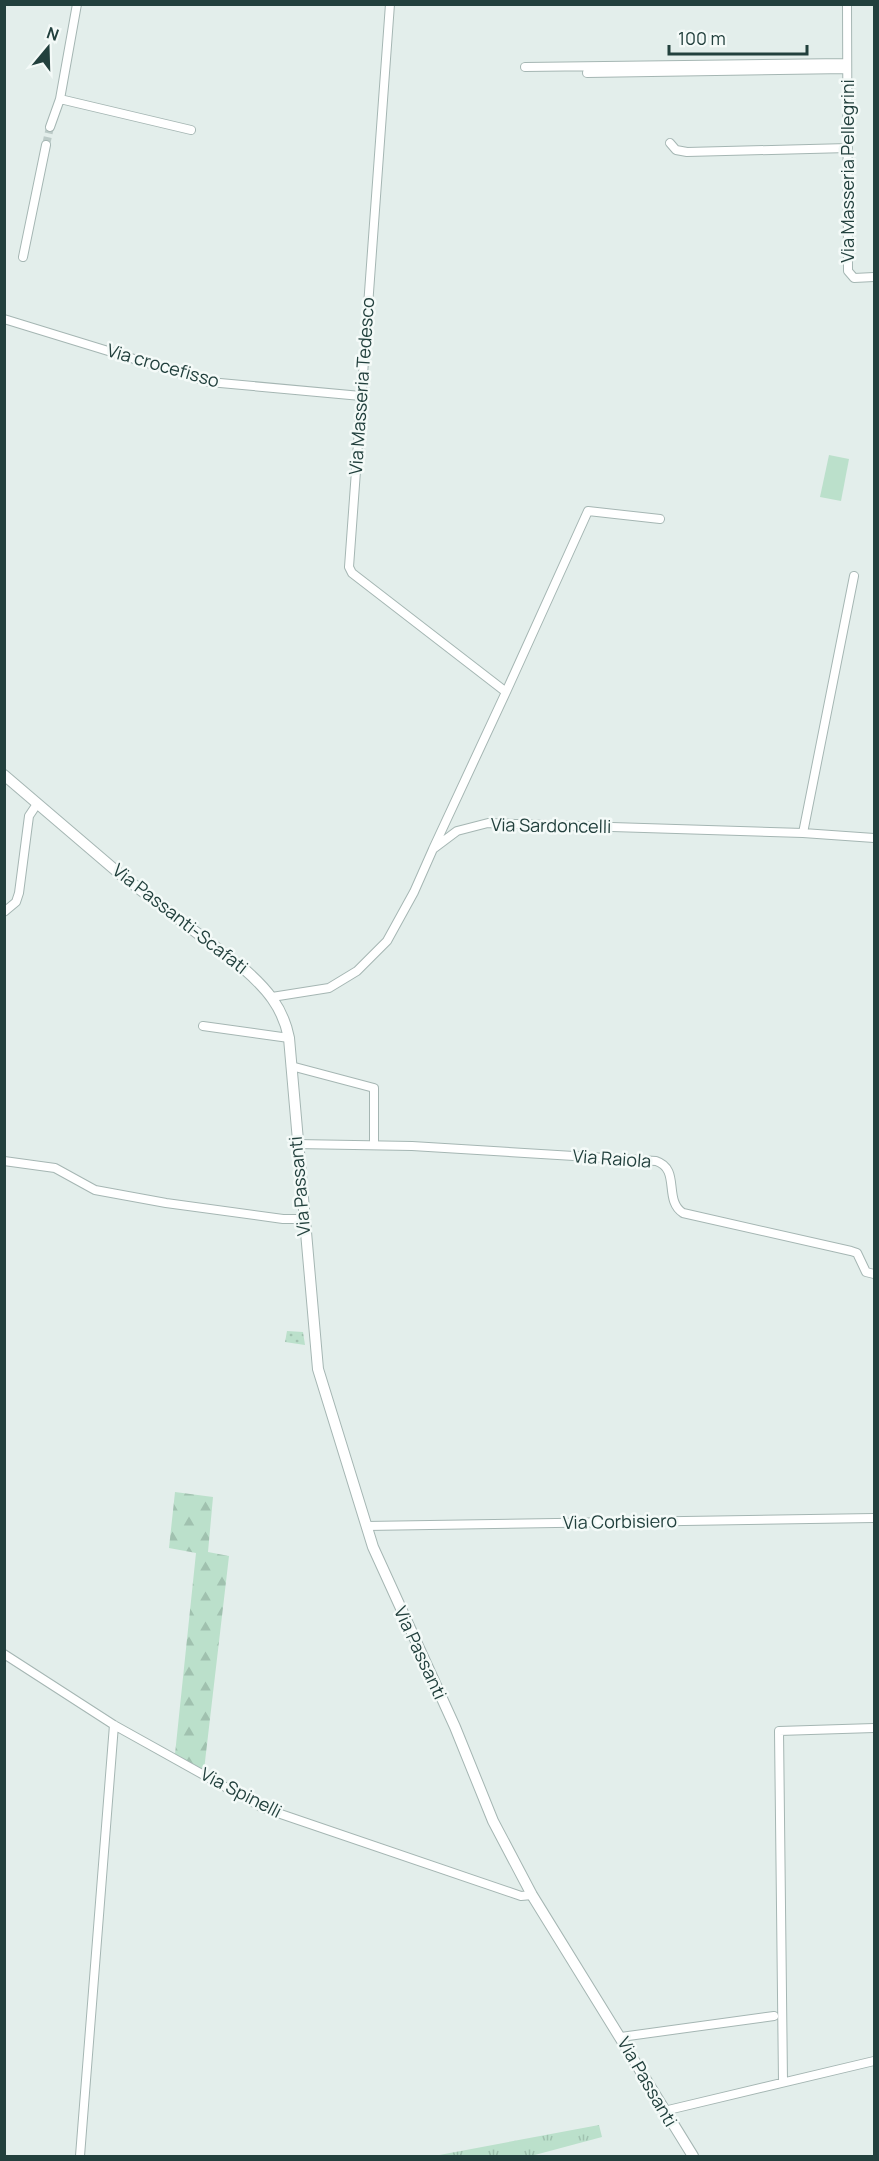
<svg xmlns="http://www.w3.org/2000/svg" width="879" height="2161" viewBox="0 0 879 2161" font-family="Manrope,sans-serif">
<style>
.grass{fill:url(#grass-tufts)}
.forest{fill:url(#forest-firs)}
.park{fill:#bbe0cb}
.garden{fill:url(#garden-dots)}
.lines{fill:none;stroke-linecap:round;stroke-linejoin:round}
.minor-tunnel{stroke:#bccbc8;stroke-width:8;stroke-dasharray:8 4;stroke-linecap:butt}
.minor-casing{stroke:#a5b6b3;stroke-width:10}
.tertiary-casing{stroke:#a5b6b3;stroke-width:12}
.minor{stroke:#fff;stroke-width:8}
.tertiary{stroke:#fff;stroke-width:10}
.labels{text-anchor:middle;stroke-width:5;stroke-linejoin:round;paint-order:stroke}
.street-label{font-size:18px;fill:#22403d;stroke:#f4faf8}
</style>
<defs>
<pattern id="grass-tufts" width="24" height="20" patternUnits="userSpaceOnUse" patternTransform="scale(1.5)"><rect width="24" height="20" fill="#bbe0cb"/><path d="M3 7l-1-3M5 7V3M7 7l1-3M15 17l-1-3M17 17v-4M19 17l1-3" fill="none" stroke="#a0c1af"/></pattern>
<pattern id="forest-firs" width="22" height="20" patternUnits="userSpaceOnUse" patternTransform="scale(1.5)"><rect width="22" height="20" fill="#bbe0cb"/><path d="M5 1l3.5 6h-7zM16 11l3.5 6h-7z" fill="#a0c1af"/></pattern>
<pattern id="garden-dots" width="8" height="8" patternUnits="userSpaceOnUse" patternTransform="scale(1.5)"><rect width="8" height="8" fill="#bbe0cb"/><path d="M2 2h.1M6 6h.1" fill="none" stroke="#a0c1af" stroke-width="1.8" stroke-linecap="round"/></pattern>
</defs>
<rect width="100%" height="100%" fill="#e3eeeb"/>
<path class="grass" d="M 599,2125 L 602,2137 L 531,2156 L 434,2156 Z"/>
<path class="forest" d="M 175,1492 L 213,1497 L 208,1552 L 229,1556 L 204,1770 L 175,1754 L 196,1553 L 169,1548 Z"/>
<path class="park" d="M 829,455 L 849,459 L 841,501 L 820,497 Z"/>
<path class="garden" d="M 287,1331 L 303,1332 L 305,1345 L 285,1342 Z"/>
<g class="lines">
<path class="minor-tunnel" d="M 46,145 L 50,127"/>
<g class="minor-casing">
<path id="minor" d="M 77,4 L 60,99 L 191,130
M 390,4 L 349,567 L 352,573 L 506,692 L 433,849
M 847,4 L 848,271 L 854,278 L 874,277
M 525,67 L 847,63
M 587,73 L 847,69
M 50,127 L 60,99
M 670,143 L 676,150 L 687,152 L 848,148
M 23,257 L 46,145
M 4,319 L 209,382 L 361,396
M 506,692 L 588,511 L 660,519
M 803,833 L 854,576
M 4,912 L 16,902 L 19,893 L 29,816 L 37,804
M 272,997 L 329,988 L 357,971 L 387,941 L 414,892 L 433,849 L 457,831 L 488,823 L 803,833 L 874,838
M 203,1026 L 289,1038
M 291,1066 L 374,1088 L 374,1145
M 296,1144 L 412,1146 L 656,1161 C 681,1169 663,1200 683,1213 L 851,1251 L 857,1253 L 866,1272 L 874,1274
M 4,1161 L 55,1168 L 95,1190 L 166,1203 L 283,1219 L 303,1219
M 366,1526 L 874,1518
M 4,1654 L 114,1725 L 263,1808 L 521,1896 L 532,1895
M 621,2037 L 774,2016
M 783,2082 L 779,1731 L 874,1728
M 664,2111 L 874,2061
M 80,2156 L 114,1725"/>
</g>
<g class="tertiary-casing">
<path id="tertiary" d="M 4,775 L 121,875 L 243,968 C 266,988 283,1007 289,1038 L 318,1369 L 373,1547 L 455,1727 L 493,1821 L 532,1895 L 693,2156"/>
</g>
<use href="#minor" class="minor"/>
<use href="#tertiary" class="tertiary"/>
</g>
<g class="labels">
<g class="street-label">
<text transform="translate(848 171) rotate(-90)" y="6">Via Masseria Pellegrini</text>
<text transform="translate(163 366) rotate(16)" y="6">Via crocefisso</text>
<text transform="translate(362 386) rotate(-86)" y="6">Via Masseria Tedesco</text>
<text transform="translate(551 826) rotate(1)" y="6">Via Sardoncelli</text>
<text transform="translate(180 919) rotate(38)" y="6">Via Passanti-Scafati</text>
<text transform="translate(612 1159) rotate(4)" y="6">Via Raiola</text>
<text transform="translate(300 1186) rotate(-95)" y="6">Via Passanti</text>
<text transform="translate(620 1522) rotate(-1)" y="6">Via Corbisiero</text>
<text transform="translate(420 1653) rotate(65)" y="6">Via Passanti</text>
<text transform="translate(241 1793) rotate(27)" y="6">Via Spinelli</text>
<text transform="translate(647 2082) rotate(60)" y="6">Via Passanti</text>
</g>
</g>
<rect width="879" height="2161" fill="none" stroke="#22403d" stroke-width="12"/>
<g transform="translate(48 48) rotate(19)" stroke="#f4faf8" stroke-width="4.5" paint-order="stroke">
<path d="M0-4.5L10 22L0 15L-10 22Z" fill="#22403d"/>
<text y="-9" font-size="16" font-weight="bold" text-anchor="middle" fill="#22403d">N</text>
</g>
<path d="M669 45v9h138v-9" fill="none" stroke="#22403d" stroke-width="3"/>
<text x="678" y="45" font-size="18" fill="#22403d" stroke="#f4faf8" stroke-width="4.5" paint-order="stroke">100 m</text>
</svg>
